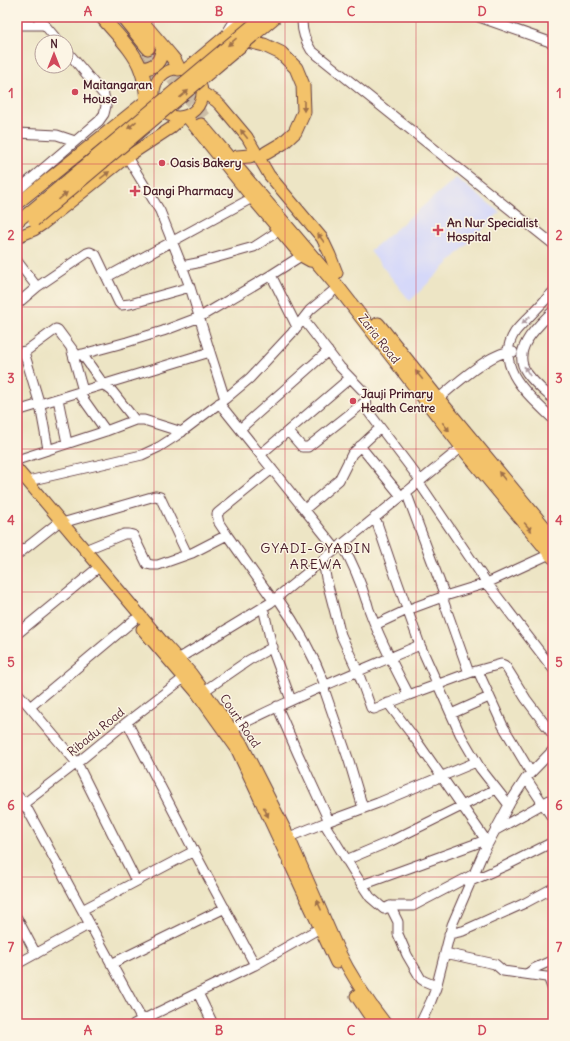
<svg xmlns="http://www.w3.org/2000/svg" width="570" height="1041" viewBox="0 0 570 1041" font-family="Delius,sans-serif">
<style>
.built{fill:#d5d8f9}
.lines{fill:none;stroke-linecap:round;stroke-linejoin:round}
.highway-tunnel{stroke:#ccbda6;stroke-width:13;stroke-dasharray:13 6;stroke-linecap:butt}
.minor-casing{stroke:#623d42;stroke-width:11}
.major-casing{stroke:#623d42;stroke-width:13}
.highway-casing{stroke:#623d42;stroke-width:15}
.minor{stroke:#fff;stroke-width:9}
.major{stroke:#f3c26a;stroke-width:11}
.highway{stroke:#f3c26a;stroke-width:13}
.major-bridge-casing{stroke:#623d42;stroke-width:13;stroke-linecap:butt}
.major-bridge{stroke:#f3c26a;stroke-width:11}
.oneway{fill:#9e704a}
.oneway2{fill:#ae9aa0}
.grid{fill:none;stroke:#d1495b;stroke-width:1;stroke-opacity:0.55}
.poi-dot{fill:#d1495b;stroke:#fcf5e5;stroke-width:1.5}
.labels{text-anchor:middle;stroke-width:3;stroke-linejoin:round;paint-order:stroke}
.poi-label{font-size:12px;font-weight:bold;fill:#4a1f2b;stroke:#fcf5e5;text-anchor:start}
.street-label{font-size:12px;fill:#4a1f2b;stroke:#fcf5e5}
.quarter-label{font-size:14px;letter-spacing:1px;fill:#4a1f2b;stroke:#fcf5e5}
.neatline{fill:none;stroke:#d1495b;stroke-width:1.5}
.grid-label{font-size:13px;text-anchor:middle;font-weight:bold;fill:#d1495b}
</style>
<rect width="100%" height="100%" fill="#fcf5e5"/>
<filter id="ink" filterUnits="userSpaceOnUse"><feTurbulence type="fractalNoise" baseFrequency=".025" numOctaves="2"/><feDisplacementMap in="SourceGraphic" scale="8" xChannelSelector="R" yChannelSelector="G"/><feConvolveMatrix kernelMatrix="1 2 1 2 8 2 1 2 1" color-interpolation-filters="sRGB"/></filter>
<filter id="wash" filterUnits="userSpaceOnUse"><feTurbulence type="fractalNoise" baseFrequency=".012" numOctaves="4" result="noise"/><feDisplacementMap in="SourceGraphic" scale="16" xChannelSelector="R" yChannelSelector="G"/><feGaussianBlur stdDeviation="0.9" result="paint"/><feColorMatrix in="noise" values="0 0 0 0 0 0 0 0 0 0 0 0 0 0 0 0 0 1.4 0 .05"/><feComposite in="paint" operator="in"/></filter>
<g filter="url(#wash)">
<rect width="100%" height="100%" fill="#ede5c5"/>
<path class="built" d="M 456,178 L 500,212 L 410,301 L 370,251 Z"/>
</g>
<g filter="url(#ink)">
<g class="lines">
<path class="highway-tunnel" d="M 148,48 L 207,121
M 141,55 L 158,75"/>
<g class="minor-casing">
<path id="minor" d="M 38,17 L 59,42
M 303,17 C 300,29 305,40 311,50 L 553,244
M 479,17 L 553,43
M 17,25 L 45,25
M 228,31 L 237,17
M 17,133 L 57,135 L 75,141
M 127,157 L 160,211 L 182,266 L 190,287 L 210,352 L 225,399
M 17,191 L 99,121 L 104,114 L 106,106 L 104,95 L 66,50
M 17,261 L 37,287
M 182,266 L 197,263 L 243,250 L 254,247 L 280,230
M 271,275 L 297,327
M 107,277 L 252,198
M 553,292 C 544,301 536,310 527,319 C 523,323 518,328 515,332 C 492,367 531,397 553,419
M 17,304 L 37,287 L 87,253 L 90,252 L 96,255 L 119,303 L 121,305 L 130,304 L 190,287
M 553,311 C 538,326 510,350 527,373 C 534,383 544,391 553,399
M 303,319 L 340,367 L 366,394 L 367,410 L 420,480
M 71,348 L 83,391
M 24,352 L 40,405 L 48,449
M 17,354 L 20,352 L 26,351 L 56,329 L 58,330 L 75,353 L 77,355 L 79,355 L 127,342 L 163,331 L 200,317 L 271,275 L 301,256
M 82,354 L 104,385 L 112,391 L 135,420
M 79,393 L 106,431
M 58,399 L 67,443
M 438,399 C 453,386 494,349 513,352
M 219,403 L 336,549
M 17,411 L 210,352
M 240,429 L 328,351
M 288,431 L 302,447 L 308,447 L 366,401
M 360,446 L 401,496
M 261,454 L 350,378
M 17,460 L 106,431 L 135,420 L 144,420 L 182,432
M 272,469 L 219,512 L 217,514 L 219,523 L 227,535 L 273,600
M 28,481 L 142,455 L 159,447 L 176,436 L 225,399 L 250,378 L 292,333 L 310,310 L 338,287
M 418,481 L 487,583 L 553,669
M 406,492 L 445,596
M 305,509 L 339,480 L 352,454 L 380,428
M 375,517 L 390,561 L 420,645 L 460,734 L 480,768 L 509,805
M 62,523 L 155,496 L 160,497 L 187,554
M 342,544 C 352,562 360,580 366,600 C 368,604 368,608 370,612 C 380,640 395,668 409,695
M 85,550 L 124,534 L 129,534 L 133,535 L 147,564 L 152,565 L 158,565 L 192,553 L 227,535
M 17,555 L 55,525
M 323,560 L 326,578 L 339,628 L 341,635 L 358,672 L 371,708 L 374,709 L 409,695 L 469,673 L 501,664 L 504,665 L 506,667 L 526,699 L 553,735
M 277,597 C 296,624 313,654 325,685
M 442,597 L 469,673
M 263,607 L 273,651 L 291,700
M 375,625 L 407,610 L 445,596 L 487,583 L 550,554
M 17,634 L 94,571
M 178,659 L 270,603 L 462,447
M 478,671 L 503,726 L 531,773
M 323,686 L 349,761 L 363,808
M 204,691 L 249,660 L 273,647
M 17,692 L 77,763 L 136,881
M 388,703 L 416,740 L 488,843
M 277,706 L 298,754 L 329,821
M 30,707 L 134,620
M 451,714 L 489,697
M 127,722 L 194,851
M 232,729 C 293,698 356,672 420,645
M 526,778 L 553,819
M 17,795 L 24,803 L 142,1020 L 134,1024
M 17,809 L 77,763 L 127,722 L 189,674
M 324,823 L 362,885 L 370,897 L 384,909 L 390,906 L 398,922 L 398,934 L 407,955 L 421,979 L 424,981 L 436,986
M 496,830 L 553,798
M 289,837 L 329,821 L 378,803 L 476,762
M 346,860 L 391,841 L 496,789
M 471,881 L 505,866 L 553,842
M 362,885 L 486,840
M 390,906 L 413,906 L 474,874
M 82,910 L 194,851 L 255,965 L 142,1020 L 144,1024
M 17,918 L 36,954
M 449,934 L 463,931 L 525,903 L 553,888
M 445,953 L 495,964 L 503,971 L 553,978
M 17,964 L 90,924
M 111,964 L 225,908
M 255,965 L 320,928
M 527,974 L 535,968 L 553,960
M 548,977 L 553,990
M 198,993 L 213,1024
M 420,1024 L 431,1001 L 436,988 L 452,925 L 483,853 L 511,801 L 526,778 L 553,750"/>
</g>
<g class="major-casing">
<path id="major" d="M154 93a24 24 0 1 1 48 0a24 24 0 1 1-48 0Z
M 185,70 L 248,17
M 203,93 L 216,101 L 221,106 L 247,137 L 269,175 L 322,238 L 330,255 L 337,273
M 186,116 L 252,198 L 301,256 L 310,261 L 317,262
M 17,204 L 154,94
M 17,222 L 28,213
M 17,237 L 34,230 L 43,224 L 127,157 L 171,128 L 183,117
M 17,469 L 162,641 L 191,673 L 241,742 L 289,837 L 338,949 C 351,976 367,1000 386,1024
M 142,629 L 196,692 L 236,748 L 336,963
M 356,996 L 366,1011 L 375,1024"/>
</g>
<g class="highway-casing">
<path id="highway" d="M 102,17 C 114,32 135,51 141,70 C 145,80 146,90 147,100
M 123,17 L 148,48
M 138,17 L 171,56 L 175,61 L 179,69
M 248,41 L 264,45 L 281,53 L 296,68 L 303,85 L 304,112 L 295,132 L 283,143 L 266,153
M 141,69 C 157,67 160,62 163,47
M 201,125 L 338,287 L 462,447 L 553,557
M 237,157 L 250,156
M 378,324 L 438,399 L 553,538"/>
</g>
<use href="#minor" class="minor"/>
<use href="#major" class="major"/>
<use href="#highway" class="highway"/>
<g class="major-bridge-casing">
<path id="major-bridge" d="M 28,213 L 262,17
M 34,221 L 276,17"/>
</g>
<use href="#major-bridge" class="major-bridge"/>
</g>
<defs><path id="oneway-solid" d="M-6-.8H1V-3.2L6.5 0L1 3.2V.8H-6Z"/></defs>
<g class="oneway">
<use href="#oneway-solid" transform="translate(232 42) rotate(140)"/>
<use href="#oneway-solid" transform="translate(184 94) rotate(-40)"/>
<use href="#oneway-solid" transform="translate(304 106) rotate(90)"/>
<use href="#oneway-solid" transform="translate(132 125) rotate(140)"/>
<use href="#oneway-solid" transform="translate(244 134) rotate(-128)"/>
<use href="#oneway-solid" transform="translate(105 175) rotate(-38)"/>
<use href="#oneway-solid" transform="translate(63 196) rotate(-40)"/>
<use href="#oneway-solid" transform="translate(321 238) rotate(-125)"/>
<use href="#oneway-solid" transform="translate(419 375) rotate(-129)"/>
<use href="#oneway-solid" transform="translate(446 427) rotate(52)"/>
<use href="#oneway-solid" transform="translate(502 476) rotate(-129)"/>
<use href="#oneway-solid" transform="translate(528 527) rotate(50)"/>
<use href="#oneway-solid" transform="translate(266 812) rotate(65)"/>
<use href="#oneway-solid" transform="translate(319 905) rotate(-114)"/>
</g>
<g class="oneway2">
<use href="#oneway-solid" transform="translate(526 320) rotate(134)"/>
<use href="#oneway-solid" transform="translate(527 371) rotate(-121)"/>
</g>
</g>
<path class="grid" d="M 154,17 L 154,1024M 285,17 L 285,1024M 416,17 L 416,1024M 17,164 L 553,164M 17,307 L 553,307M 17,449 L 553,449M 17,592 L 553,592M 17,734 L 553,734M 17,877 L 553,877"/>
<g class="poi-dot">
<circle cx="75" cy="92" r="4"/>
<circle cx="162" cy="163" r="4"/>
<path d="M133 185h4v4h4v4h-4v4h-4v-4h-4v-4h4z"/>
<path d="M436 224h4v4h4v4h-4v4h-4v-4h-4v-4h4z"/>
<circle cx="353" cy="401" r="4"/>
</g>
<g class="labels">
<g class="poi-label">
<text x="83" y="89">Maitangaran<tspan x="83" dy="14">House</tspan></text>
<text x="170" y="167">Oasis Bakery</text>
<text x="143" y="195">Dangi Pharmacy</text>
<text x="447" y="227">An Nur Specialist<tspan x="447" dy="14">Hospital</tspan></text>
<text x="361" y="398">Jauji Primary<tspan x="361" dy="14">Health Centre</tspan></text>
</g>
<g class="street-label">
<text transform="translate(379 339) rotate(52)" y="4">Zaria Road</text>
<text transform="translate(240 721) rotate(56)" y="4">Court Road</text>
<text transform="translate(96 732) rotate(-39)" y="4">Ribadu Road</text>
</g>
<g class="quarter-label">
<text x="316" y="553">GYADI-GYADIN<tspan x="316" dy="16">AREWA</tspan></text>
</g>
</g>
<rect width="570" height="1041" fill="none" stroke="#fcf5e5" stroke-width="44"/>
<g transform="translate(54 54)"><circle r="19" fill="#fcf5e5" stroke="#b59f9b"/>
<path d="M0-3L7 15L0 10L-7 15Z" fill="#d1495b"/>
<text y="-6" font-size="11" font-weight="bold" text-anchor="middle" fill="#4a1f2b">N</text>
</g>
<rect x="22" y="22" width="526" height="997" class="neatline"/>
<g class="grid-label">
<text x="88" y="16">A</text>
<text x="219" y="16">B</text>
<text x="351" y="16">C</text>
<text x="482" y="16">D</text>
<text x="11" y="98">1</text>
<text x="559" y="98">1</text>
<text x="11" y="240">2</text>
<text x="559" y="240">2</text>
<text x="11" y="383">3</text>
<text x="559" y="383">3</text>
<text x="11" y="525">4</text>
<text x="559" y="525">4</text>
<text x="11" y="667">5</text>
<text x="559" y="667">5</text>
<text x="11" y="810">6</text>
<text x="559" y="810">6</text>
<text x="11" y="952">7</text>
<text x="559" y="952">7</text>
<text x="88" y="1035">A</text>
<text x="219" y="1035">B</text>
<text x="351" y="1035">C</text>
<text x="482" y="1035">D</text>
</g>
</svg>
